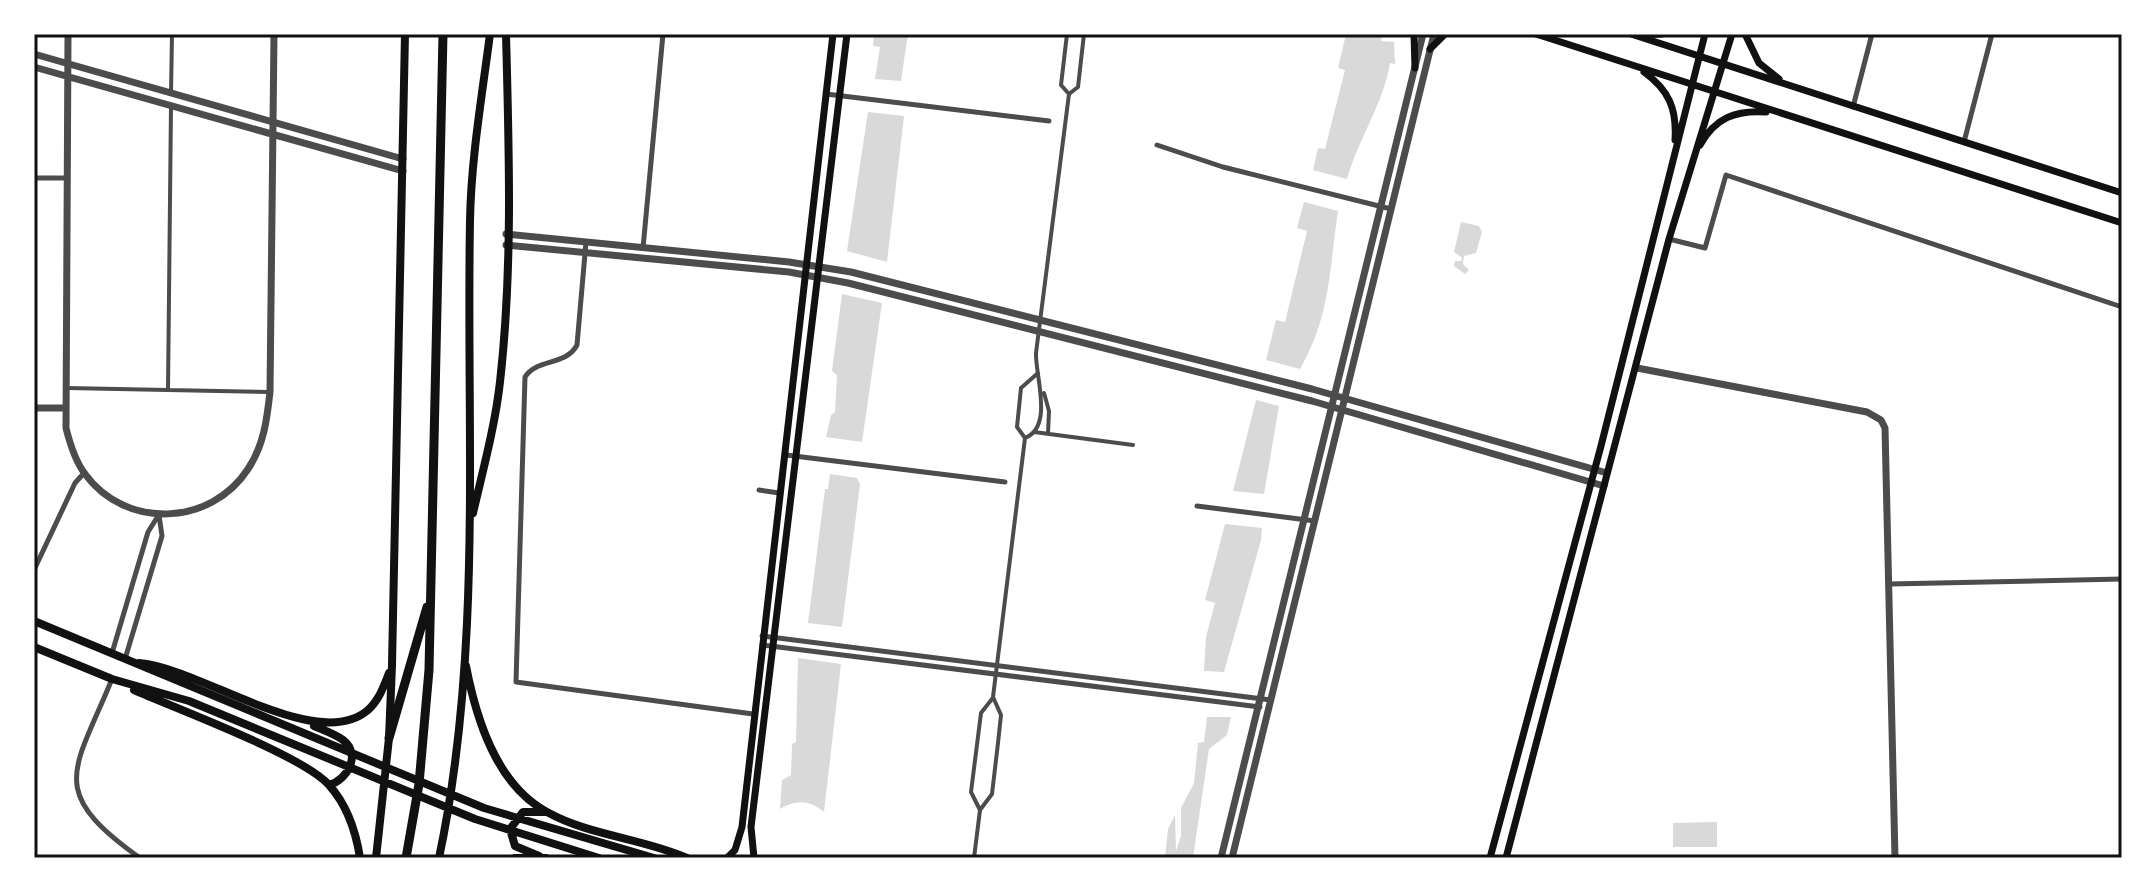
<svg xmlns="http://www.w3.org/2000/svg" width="2156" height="892" viewBox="0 0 2156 892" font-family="Manrope,sans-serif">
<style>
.water{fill:#d9d9d9}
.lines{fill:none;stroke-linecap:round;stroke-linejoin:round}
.pedestrian{stroke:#4c4c4c;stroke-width:4}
.minor{stroke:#4c4c4c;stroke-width:5}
.tertiary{stroke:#4c4c4c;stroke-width:7}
.secondary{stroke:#111;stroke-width:7}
.primary{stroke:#111;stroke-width:8}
.trunk{stroke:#111;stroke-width:9}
.neatline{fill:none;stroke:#111;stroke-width:3}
</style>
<rect width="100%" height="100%" fill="#fff"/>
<path class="water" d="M 874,34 L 908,34 L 901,81 L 875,79 L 880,47 L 873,46 Z
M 1346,34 L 1382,34 L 1381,41 L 1394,42 L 1395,64 L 1390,63 C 1383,105 1358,139 1347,179 L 1313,170 L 1318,148 L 1325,149 L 1345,70 L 1338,68 Z
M 868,112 L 904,116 L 887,262 L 847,251 Z
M 1304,202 L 1338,211 C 1329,270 1331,315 1300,369 L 1266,360 L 1276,320 L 1285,322 L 1307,231 L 1297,228 Z
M 1461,222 L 1479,226 L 1482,232 L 1476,253 L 1464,256 L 1463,264 L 1469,270 L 1465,274 L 1454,266 L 1455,261 L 1461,261 L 1462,258 L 1454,252 Z
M 842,294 L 882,303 L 862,442 L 826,437 L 831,415 L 835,412 L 837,375 L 832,371 Z
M 1256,400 L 1279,406 L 1264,494 L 1233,491 Z
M 830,474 L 857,478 L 860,484 L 842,627 L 808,623 L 825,489 L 828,489 Z
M 1225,524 L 1262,528 L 1261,540 L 1224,672 L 1204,671 L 1206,637 L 1215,603 L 1205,600 Z
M 798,658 L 841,664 L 824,812 C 810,800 796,799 780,809 L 782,780 L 791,775 L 792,744 L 796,742 Z
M 1207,717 L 1231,717 L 1227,735 L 1209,749 L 1193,858 L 1165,858 L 1168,829 L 1175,815 L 1176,851 L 1181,836 L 1181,808 L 1194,783 L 1198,743 L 1204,742 Z
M 1717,822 L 1717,847 L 1673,847 L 1673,823 Z"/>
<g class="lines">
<path class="pedestrian" d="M 1067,34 L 1061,85 L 1069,94
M 171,93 L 172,34
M 67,388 L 270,392
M 168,390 L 171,106
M 1044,393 L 1049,411 L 1048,434
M 1034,432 L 1133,445
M 1025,438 L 1017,427 L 1021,388 L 1038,373
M 980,810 L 971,792 L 981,713 L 992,699
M 974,858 L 980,810 L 992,794 L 998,743 L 1001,715 L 993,697 L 1025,438 C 1054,427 1035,375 1036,353 L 1069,94 L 1078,87 L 1084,34"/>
<path class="minor" d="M 826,94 L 1049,121
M 1853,107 L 1872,34
M 1964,142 L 1992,34
M 1157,145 L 1223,167 L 1391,209
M 34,178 L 66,178
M 1669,239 L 1705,248 L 1726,175 L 2122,307
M 586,242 L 577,345 C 566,366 537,358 525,377 L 516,682 L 753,714
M 643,248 L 663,34
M 786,455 L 1005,482
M 759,490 L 779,493
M 1197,506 L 1315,521
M 34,570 L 75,483 L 84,473
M 1890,584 L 2122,579
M 762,636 L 1271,700
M 762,645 L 1260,707
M 112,653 L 148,532 L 158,516
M 125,659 L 162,536 L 159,515
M 112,679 C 74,772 46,791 140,858"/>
<path class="tertiary" d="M 68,34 L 66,428 C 70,444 75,461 85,474 C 126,530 211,526 248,469 C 264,445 267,419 270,392 L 274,34
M 34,54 L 403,159
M 34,67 L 403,171
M 506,234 L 789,262 L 851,272 L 1312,389 L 1607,473
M 506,245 L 789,272 L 848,283 L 1312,401 L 1604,486
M 1637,368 L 1867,412 L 1881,420 L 1885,428 L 1895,858
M 34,408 L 64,408
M 1221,858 L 1423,34
M 1232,858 L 1434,34"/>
<path class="secondary" d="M 1414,34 L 1415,68
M 1536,34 L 2122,223
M 1631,34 L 2122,193
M 1745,34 L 1759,63 L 1779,79
M 1640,35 L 1662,34
M 1430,49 L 1445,34
M 1644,72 C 1669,90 1677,109 1675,140
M 1700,145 C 1715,118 1735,110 1766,112
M 727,858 L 735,850 L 742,827 L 833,34
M 754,858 L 751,827 L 847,34
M 1490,858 L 1601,446 L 1705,34
M 1506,858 L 1669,239 L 1732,34"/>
<path class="primary" d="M 473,513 C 483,470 495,426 500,382 C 513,267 509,149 506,34
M 34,621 L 484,808 L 654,858
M 34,647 L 112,679 L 189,701 L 475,819 L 599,858
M 139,663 C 201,668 317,754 368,710 C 379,700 384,686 389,673
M 466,666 C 476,718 496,785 547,812 C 590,836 642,838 687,858
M 134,690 C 177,709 302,755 329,785 C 347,805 356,832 360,858
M 314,726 C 323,730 335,734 343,740 C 362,755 347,780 329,785
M 539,856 L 515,846 L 510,829 L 523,812 L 546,812
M 376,858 L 389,738 L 392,665 L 405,34
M 439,858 C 483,650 466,433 470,221 C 471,159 482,96 490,34
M 515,858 L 546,858"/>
<path class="trunk" d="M 389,738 L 427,607
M 406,858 L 419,784 L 429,670 L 443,34"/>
</g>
<rect width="2156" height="892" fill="none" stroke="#ffffff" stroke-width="72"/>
<rect x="36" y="36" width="2084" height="820" class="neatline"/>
</svg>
